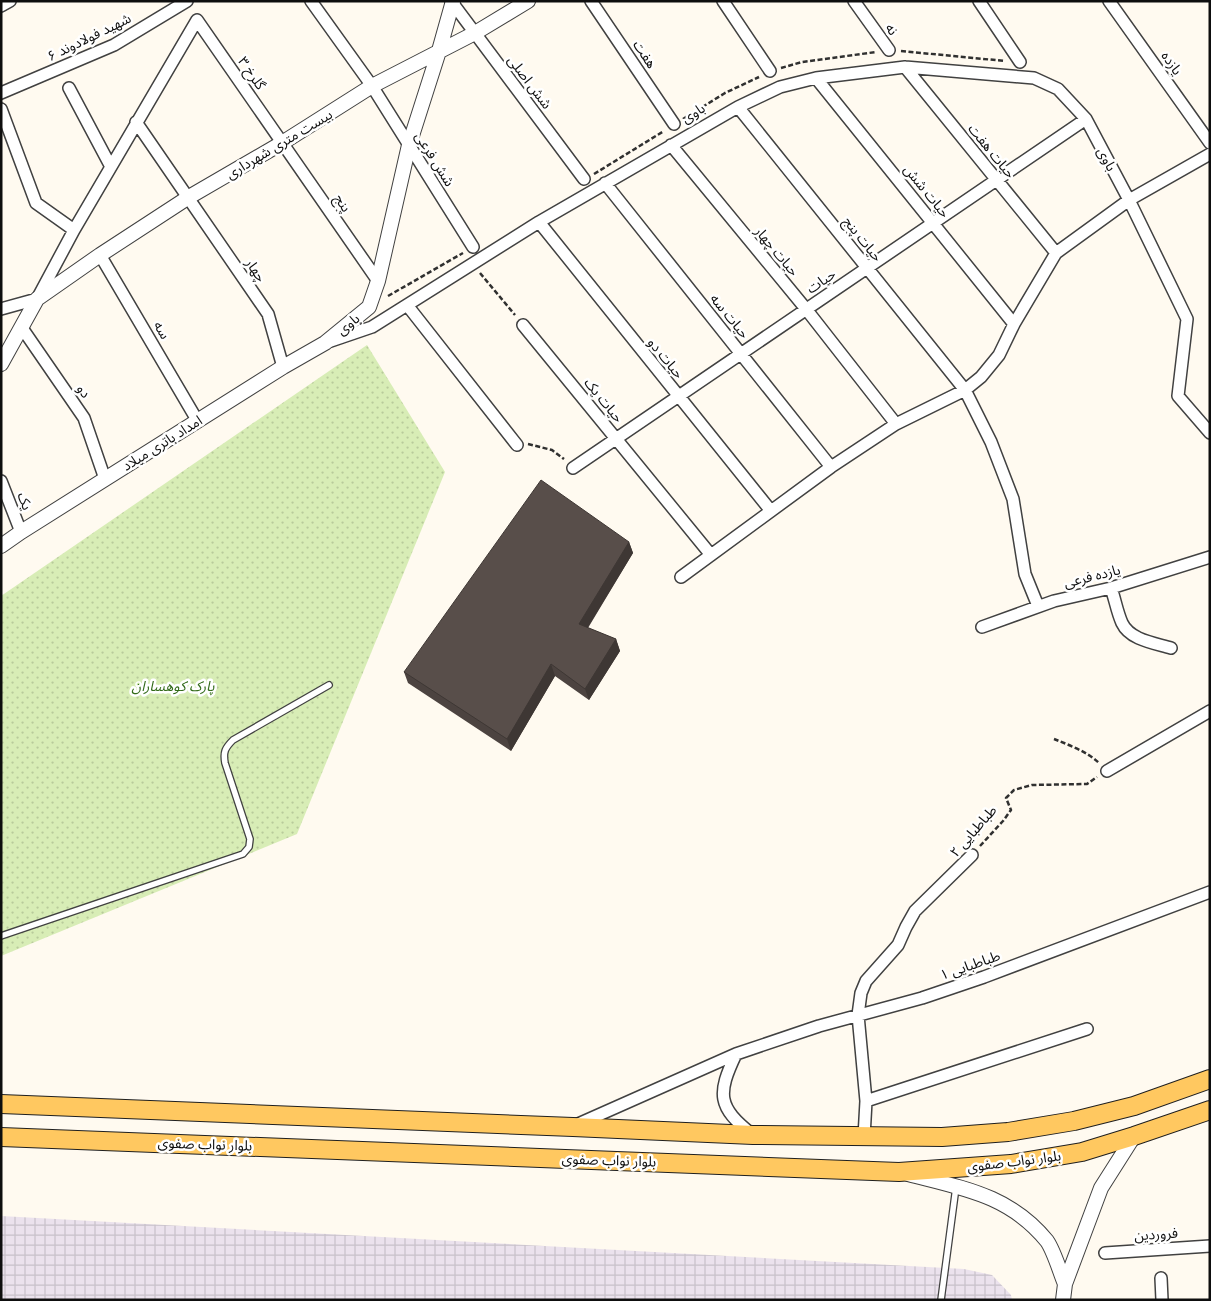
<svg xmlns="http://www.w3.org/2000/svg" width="1211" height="1301" viewBox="0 0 1211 1301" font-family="'Roboto Serif','Noto Sans Arabic',serif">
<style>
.industrial{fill:url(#industrial-grid)}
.green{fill:url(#green-dots)}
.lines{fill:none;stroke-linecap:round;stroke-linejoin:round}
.service-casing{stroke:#414141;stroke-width:8}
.minor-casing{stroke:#414141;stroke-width:14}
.tertiary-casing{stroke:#414141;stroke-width:16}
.primary-casing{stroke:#1f1f1f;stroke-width:20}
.path{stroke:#303030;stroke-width:2.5;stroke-dasharray:5 2.5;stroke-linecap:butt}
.service{stroke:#fff;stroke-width:5.5}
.minor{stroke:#fff;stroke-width:11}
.tertiary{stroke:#fff;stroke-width:14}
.primary{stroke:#ffc860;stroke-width:18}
.wall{fill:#4c4340}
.shaded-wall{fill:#3e3734}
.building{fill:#584e4a;stroke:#3e3734}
.labels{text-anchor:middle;stroke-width:5;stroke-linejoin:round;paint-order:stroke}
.street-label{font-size:14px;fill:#0e0e0e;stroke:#fff}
.park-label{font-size:14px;font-style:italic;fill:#336b1a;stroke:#fff}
</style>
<defs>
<pattern id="industrial-grid" width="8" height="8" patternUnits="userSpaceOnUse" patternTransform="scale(1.25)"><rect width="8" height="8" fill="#ebe2ed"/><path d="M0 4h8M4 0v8" fill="none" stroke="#c8c1ca"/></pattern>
<pattern id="green-dots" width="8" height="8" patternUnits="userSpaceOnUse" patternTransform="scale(1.25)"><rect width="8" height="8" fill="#d8edb6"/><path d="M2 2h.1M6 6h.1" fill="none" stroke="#b8ca9b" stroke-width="1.8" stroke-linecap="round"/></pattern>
</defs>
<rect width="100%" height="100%" fill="#fffaf0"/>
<path class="industrial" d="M 1,1216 L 964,1269 L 992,1275 L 1011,1295 L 1012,1300 L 1,1300 Z"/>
<path class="green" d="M 367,345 L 445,472 L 297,834 L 1,956 L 1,596 Z"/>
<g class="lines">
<g class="service-casing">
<path id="service" d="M 1,936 L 243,854 L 249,847 L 250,839 L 225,763 C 223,752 225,748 233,740 L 329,685
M 941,1300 L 956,1187"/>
</g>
<g class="minor-casing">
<path id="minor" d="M 311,1 L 372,86 L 473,247
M 451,1 L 584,179
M 591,1 L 674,124
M 723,1 L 770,71
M 854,1 L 889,50
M 979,1 L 1020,62
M 1109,1 L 1210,143
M 1,6 L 10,1
M 905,67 L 1056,253
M 816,78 L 1014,324
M 69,88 L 111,167
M 1,93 L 114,45 L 187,1
M 738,107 L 965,390 L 991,442 L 1013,499 L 1025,574 L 1038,606
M 1,109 L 36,203 L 74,230
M 136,122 L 268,314 L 283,367
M 671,145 L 806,309 L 896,424
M 605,183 L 831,467
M 539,222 L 771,511
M 100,255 L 197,420
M 407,305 L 517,445
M 1,309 L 37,299 L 74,230 L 197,20 L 378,281
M 523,325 L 711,555
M 22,328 L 84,418 L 105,479
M 331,341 L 372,327 L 539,222 L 738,107 L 780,87 L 816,78 L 905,67 L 1034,78 L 1058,89 L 1086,119 L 1129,200 L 1187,319 L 1178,396 L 1210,433
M 573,468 L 1086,119
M 1,481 L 21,532
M 681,577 L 831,467 L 896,424 L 965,390 L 981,377 L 999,355 L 1014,324 L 1056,253 L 1129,200 L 1210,154
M 1111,588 C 1115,599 1117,612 1122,623 C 1130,640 1154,643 1171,648
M 982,627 L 1054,601 L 1111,588 L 1210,557
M 1107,771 L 1210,711
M 736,1054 C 717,1094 717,1107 753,1135
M 866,1101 L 858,1015 L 861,993 L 866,981 L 898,945 L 906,927 L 915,911 L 972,855
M 576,1125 L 736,1054 L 819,1026 L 922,998 L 984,977 L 1210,892
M 864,1137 L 866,1101 L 1087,1029
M 1105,1253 L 1210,1246
M 1161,1278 L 1162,1300"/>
</g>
<g class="tertiary-casing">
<path id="tertiary" d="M 1,364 L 37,299 L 100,255 L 189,197 L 282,143 L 372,86 L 475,33 L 528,1
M 1,546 L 21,532 L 283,367 L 325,343 L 369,307 L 378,281 L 409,145 L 439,51 L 453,1
M 908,1174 C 962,1188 1010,1195 1047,1241 C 1054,1251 1060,1272 1065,1284
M 1063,1300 L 1065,1284 L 1101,1188 L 1134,1136"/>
</g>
<g class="primary-casing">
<path id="primary" d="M 1,1104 L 573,1127 L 753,1135 L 942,1137 L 1008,1132 L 1074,1121 L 1134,1106 L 1210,1079
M 1,1137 L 899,1172 L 1011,1164 L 1082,1152 L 1134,1136 L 1210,1110"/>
</g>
<path class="path" d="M 901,51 L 1005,61
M 781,68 L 802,62 L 876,52
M 683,119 L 725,93 L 759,77
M 594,174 L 664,131
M 480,273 L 515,315
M 388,296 L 463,253
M 528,444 L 552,450 L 564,459
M 1054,739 C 1069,745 1088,752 1099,763
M 980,846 L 1003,821 L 1011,810 L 1006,798 L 1014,790 L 1032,785 L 1087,784 L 1097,777"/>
<use href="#service" class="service"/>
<use href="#minor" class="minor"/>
<use href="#tertiary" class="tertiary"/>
<use href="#primary" class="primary"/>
</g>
<path class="wall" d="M 629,542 L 633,553 L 588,628 L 616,639 L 620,651 L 589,700 L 555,676 L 511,751 L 408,683 L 404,672 Z"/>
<path class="shaded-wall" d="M 629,542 L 633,553 L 583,635 L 579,624 Z
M 616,639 L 620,651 L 589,700 L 585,689 Z
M 551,664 L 555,676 L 511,751 L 507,739 Z"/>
<path class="building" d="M 541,480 L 629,542 L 579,624 L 616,639 L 585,689 L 551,664 L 507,739 L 404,672 Z"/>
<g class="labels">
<g class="street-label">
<text transform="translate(892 29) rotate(54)" y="5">نه</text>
<text transform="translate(89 37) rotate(-26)" y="5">شهید فولادوند ۶</text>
<text transform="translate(645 54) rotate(56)" y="5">هفت</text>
<text transform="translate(1172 63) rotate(55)" y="5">یازده</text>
<text transform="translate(252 73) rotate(55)" y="5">گلرخ ۳</text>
<text transform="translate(530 82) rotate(53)" y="5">شش اصلی</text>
<text transform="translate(693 113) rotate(-32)" y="5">باوی</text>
<text transform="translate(279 144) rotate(-31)" y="5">بیست متری شهرداری</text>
<text transform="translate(992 151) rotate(51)" y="5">حیات هفت</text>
<text transform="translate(435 159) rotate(58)" y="5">شش فرعی</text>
<text transform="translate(1107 159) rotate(62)" y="5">باوی</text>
<text transform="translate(927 191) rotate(51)" y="5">حیات شش</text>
<text transform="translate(343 203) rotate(56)" y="5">پنج</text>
<text transform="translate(863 239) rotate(51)" y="5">حیات پنج</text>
<text transform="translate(777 251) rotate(50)" y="5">حیات چهار</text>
<text transform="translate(256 270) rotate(56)" y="5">چهار</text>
<text transform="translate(821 281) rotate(-34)" y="5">حیات</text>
<text transform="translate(730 316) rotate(51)" y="5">حیات سه</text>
<text transform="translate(348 324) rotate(-39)" y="5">باوی</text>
<text transform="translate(162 330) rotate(60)" y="5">سه</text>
<text transform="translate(666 358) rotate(51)" y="5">حیات دو</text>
<text transform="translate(84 391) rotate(56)" y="5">دو</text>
<text transform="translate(604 400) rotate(51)" y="5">حیات یک</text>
<text transform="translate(162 443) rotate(-32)" y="5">امداد باتری میلاد</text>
<text transform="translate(25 501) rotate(69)" y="5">یک</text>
<text transform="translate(1092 576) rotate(-14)" y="5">یازده فرعی</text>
<text transform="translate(973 831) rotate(-49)" y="5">طباطبایی ۲</text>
<text transform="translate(970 965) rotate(-19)" y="5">طباطبایی ۱</text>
<text transform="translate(205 1144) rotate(2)" y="5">بلوار نواب صفوی</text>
<text transform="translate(609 1160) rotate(2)" y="5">بلوار نواب صفوی</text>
<text transform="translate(1014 1161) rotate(-7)" y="5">بلوار نواب صفوی</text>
<text transform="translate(1156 1234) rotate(-4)" y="5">فروردین</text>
</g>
<g class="park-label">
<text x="173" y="691">پارک کوهساران</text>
</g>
</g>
<rect width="1211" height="1301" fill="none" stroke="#0e0e0e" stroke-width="5"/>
</svg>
